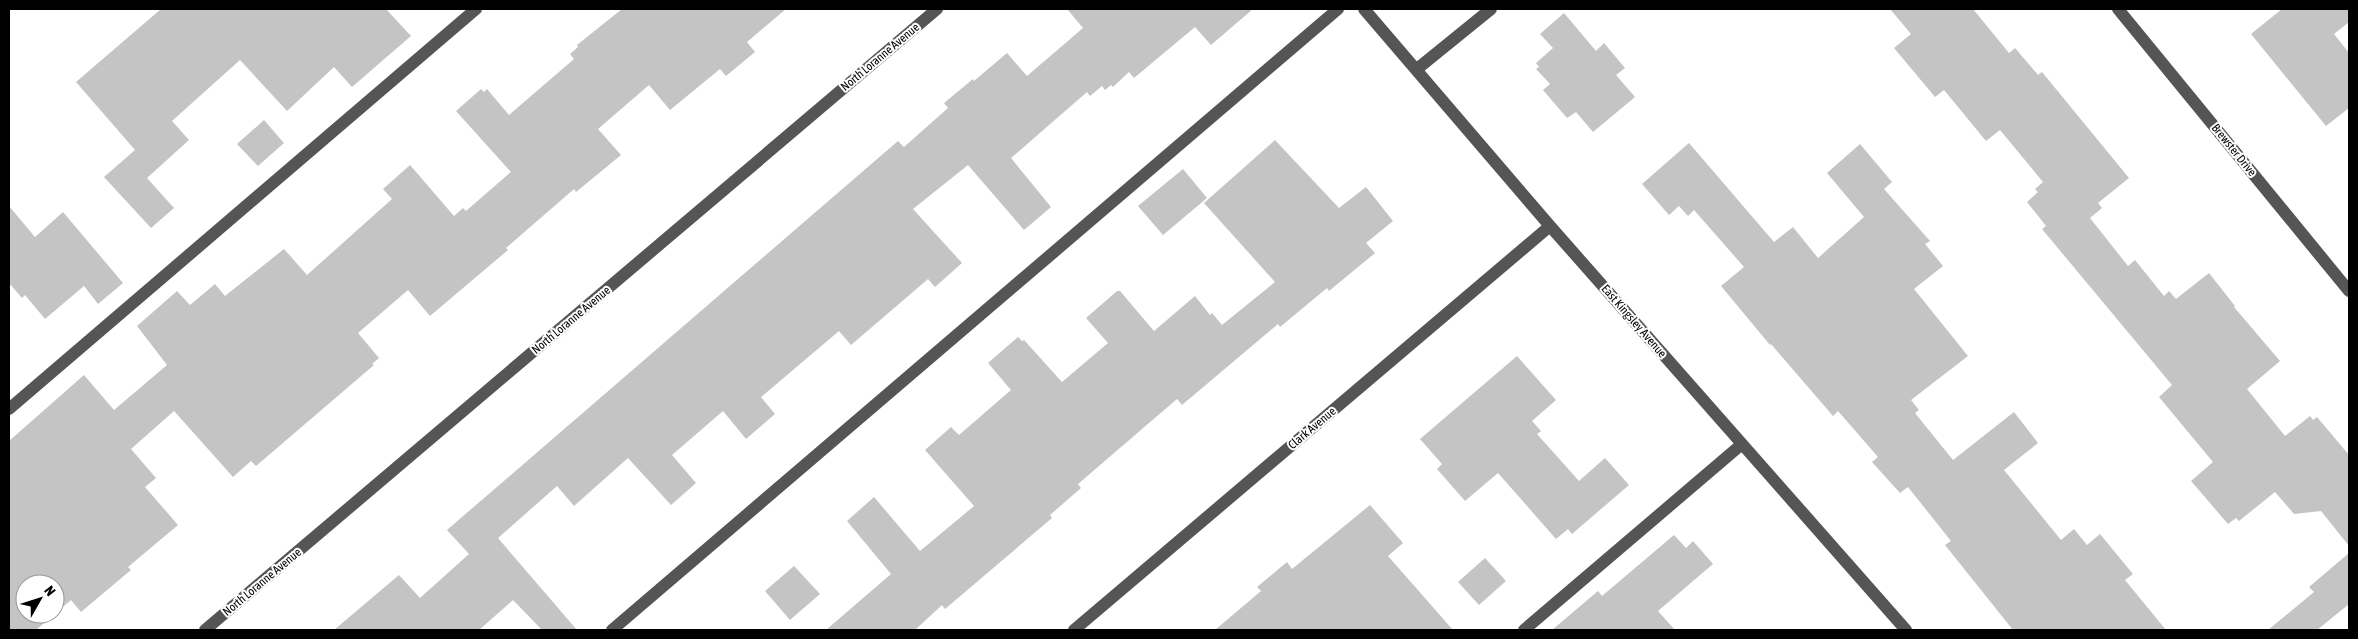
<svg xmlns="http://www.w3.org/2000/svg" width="2358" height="639" viewBox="0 0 2358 639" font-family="'Asap Condensed',sans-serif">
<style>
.building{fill:#c4c4c4;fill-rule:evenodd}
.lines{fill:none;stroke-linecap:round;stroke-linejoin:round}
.minor{stroke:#555;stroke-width:12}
.labels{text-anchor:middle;stroke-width:4;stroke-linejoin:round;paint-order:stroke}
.street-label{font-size:12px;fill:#000;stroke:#fff}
</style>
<rect width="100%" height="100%" fill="#fff"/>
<path class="building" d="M 161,9 L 386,9 L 411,36 L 352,87 L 334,67 L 287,111 L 240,60 L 172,121 L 189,140 L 147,178 L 174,208 L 151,228 L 104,177 L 135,150 L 76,82 Z
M 622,9 L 786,9 L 747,42 L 755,52 L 726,76 L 720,69 L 670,110 L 649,85 L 598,129 L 621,155 L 576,192 L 574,189 L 506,248 L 508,250 L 430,316 L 408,290 L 358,333 L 379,358 L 372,364 L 374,365 L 256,466 L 251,461 L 233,477 L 174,411 L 131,449 L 156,478 L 145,487 L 178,525 L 128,567 L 131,570 L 81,612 L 71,600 L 36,630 L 9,630 L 9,441 L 84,375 L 114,410 L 167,365 L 137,326 L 177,291 L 190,305 L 215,284 L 225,296 L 284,249 L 307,275 L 392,199 L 383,189 L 410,165 L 454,216 L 463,208 L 466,211 L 511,172 L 456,111 L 481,89 L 484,92 L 487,89 L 509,115 L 574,59 L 570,54 L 578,47 L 577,45 ZM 25,584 L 55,584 L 55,614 L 25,614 Z
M 1067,9 L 1253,9 L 1211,45 L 1195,27 L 1134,78 L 1129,72 L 1113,87 L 1111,85 L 1105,90 L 1102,86 L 1090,96 L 1087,92 L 1011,158 L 1051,207 L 1024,230 L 968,165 L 913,209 L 962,263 L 935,287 L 928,279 L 851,345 L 839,331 L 761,397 L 775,414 L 746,439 L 723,411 L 672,455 L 696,483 L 671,505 L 628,458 L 574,506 L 557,486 L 498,538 L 577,630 L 542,630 L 513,600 L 479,630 L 334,630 L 399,575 L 420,598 L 469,554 L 447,530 L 898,141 L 904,147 L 948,108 L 944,103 L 973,79 L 974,81 L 1007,53 L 1027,76 L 1083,28 Z
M 1890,9 L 1973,9 L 2009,53 L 2015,48 L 2038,75 L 2042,72 L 2129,178 L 2098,203 L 2102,208 L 2090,218 L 2128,266 L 2135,260 L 2164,296 L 2169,291 L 2176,299 L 2209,273 L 2235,306 L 2234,307 L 2280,361 L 2247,389 L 2285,436 L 2310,416 L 2313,420 L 2317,417 L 2349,455 L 2349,546 L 2321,511 L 2294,514 L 2275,492 L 2239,521 L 2236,518 L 2228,524 L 2191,481 L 2213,462 L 2159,397 L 2172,385 L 2042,229 L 2046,226 L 2027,202 L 2038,192 L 2035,189 L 2043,182 L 2000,130 L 1986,141 L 1944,90 L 1935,97 L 1894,48 L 1911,34 Z
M 2282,9 L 2349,9 L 2349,22 L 2334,34 L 2349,53 L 2349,108 L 2326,126 L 2251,34 Z
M 1564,13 L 1596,51 L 1604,43 L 1625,68 L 1616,75 L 1635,97 L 1593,132 L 1576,112 L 1567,118 L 1543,90 L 1550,84 L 1536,69 L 1539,67 L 1536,63 L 1553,48 L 1540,34 Z
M 264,120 L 284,143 L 258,166 L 237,144 Z
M 1275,140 L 1339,208 L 1366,187 L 1393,221 L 1366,243 L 1375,253 L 1329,291 L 1327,288 L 1280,327 L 1278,324 L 1182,405 L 1177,399 L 1078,484 L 1081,488 L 1050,515 L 1052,518 L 945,609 L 942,605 L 915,630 L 826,630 L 891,574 L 847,521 L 874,497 L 920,551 L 974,506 L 925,450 L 951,427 L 959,435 L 1011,390 L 988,363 L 1018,337 L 1022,341 L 1024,340 L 1062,382 L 1108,343 L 1086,318 L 1117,291 L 1120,291 L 1154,331 L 1195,296 L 1210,315 L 1212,313 L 1222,325 L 1275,282 L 1204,203 Z
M 1689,143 L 1774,242 L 1793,227 L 1818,258 L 1864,217 L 1827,173 L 1860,144 L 1892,182 L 1884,189 L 1930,241 L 1925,244 L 1943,266 L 1914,289 L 1968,356 L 1911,400 L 1919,410 L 1915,413 L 1953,460 L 2014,412 L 2038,443 L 2004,470 L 2061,540 L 2074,529 L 2087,545 L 2100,534 L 2133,574 L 2125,580 L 2166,630 L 2013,630 L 1945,545 L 1951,541 L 1908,487 L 1900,493 L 1872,462 L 1878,457 L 1838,411 L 1833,416 L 1771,344 L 1770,345 L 1721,286 L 1744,267 L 1694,210 L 1688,216 L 1679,206 L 1669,215 L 1642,184 Z
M 1183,169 L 1207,198 L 1163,235 L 1138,206 Z
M 9,206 L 35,237 L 63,212 L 123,283 L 98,304 L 84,286 L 45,319 L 25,295 L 22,298 L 9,283 Z
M 1517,356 L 1556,400 L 1532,421 L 1541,431 L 1537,434 L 1579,481 L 1605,458 L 1629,485 L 1572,534 L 1568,529 L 1556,539 L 1498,473 L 1465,501 L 1437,469 L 1442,464 L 1420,439 Z
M 1370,505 L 1403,543 L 1388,556 L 1453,630 L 1215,630 L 1261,591 L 1257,587 L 1287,562 L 1292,569 Z
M 1674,535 L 1686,548 L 1693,541 L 1713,564 L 1658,611 L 1675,630 L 1552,630 L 1598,591 L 1602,596 Z
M 2349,553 L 2349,604 L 2317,630 L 2268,630 L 2314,592 L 2309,587 Z
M 1485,558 L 1506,581 L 1479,605 L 1458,582 Z
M 794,566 L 820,594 L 790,620 L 765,591 Z"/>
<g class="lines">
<path class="minor" d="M 1364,9 L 1550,226 L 1906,630
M 2118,9 L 2349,291
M 1417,69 L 1491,9
M 9,409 L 476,9
M 205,630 L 937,9
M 612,630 L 1338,9
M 1074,630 L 1550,226
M 1524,630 L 1742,444"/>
</g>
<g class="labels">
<g class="street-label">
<text transform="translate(880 57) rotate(-40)" y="4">North Loranne Avenue</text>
<text transform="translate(2234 150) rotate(51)" y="4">Brewster Drive</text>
<text transform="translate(571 320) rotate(-40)" y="4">North Loranne Avenue</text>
<text transform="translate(1634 321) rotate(49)" y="4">East Kingsley Avenue</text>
<text transform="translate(1312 428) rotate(-40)" y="4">Clark Avenue</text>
<text transform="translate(262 582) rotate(-40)" y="4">North Loranne Avenue</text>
</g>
</g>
<rect width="2358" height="639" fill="none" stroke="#000000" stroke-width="20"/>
<g transform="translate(40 599) rotate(51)"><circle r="24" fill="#ffffff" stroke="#999999"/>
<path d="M0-4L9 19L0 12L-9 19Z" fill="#000000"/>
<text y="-8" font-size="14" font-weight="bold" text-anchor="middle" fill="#000000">N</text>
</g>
</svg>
